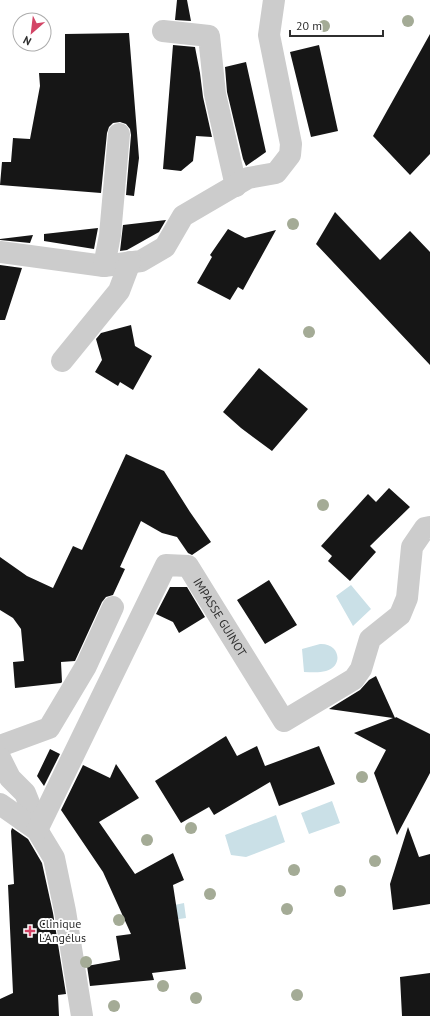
<svg xmlns="http://www.w3.org/2000/svg" width="430" height="1016" viewBox="0 0 430 1016" font-family="'PT Sans',sans-serif">
<style>
.water{fill:#cae0e7}
.building{fill:#161616}
.lines{fill:none;stroke-linecap:round;stroke-linejoin:round}
.minor{stroke:#ccc;stroke-width:22}
.tree{fill:#a4ab96}
.poi-dot{fill:#d34566;stroke:#fff;stroke-width:1.5}
.labels{text-anchor:middle;stroke-width:4;stroke-linejoin:round;paint-order:stroke}
.street-label{font-size:12px;fill:#2f2f2f;stroke:#fff}
.poi-label{font-size:12px;fill:#2f2f2f;stroke:#fff;text-anchor:start}
</style>
<rect width="100%" height="100%" fill="#fff"/>
<path class="water" d="M 351,585 L 371,609 L 353,626 L 336,596 Z
M 320,644 C 340,643 344,666 326,671 C 319,673 311,672 304,672 L 302,649 Z
M 332,801 L 340,823 L 309,834 L 301,813 Z
M 276,815 L 285,842 L 246,857 L 231,855 L 225,835 Z
M 184,903 L 186,918 L 153,923 L 151,910 Z"/>
<path class="building" d="M 177,0 L 187,0 L 191,21 L 175,20 Z
M 129,33 L 139,158 L 134,196 L 126,195 L 131,135 L 130,129 L 126,124 L 120,122 L 113,123 L 109,127 L 107,133 L 101,193 L 0,185 L 2,162 L 11,162 L 13,138 L 30,139 L 40,86 L 39,73 L 65,73 L 65,34 Z
M 430,34 L 430,154 L 410,175 L 373,136 Z
M 173,45 L 195,47 L 200,73 L 203,97 L 212,137 L 196,136 L 193,161 L 181,171 L 163,169 Z
M 319,45 L 338,131 L 311,137 L 290,52 Z
M 246,62 L 266,152 L 246,166 L 243,159 L 227,92 L 225,67 Z
M 335,212 L 380,260 L 410,231 L 430,252 L 430,365 L 316,244 Z
M 166,220 L 159,232 L 127,250 L 120,251 L 123,225 Z
M 98,228 L 94,249 L 44,241 L 44,234 Z
M 228,229 L 245,238 L 276,230 L 243,290 L 238,287 L 230,300 L 197,283 L 212,257 L 210,255 Z
M 33,235 L 30,243 L 0,240 L 0,239 Z
M 0,265 L 22,268 L 5,320 L 0,320 Z
M 131,325 L 135,346 L 152,356 L 133,390 L 120,382 L 118,386 L 95,372 L 102,360 L 96,339 L 101,333 Z
M 259,368 L 308,409 L 272,451 L 241,428 L 223,412 Z
M 126,454 L 164,471 L 190,512 L 211,542 L 192,555 L 188,553 L 177,537 L 162,533 L 141,521 L 120,567 L 125,569 L 113,595 L 106,597 L 102,602 L 75,661 L 61,662 L 62,682 L 61,683 L 15,688 L 13,662 L 24,661 L 21,629 L 13,618 L 0,610 L 0,557 L 27,576 L 53,588 L 73,546 L 82,550 Z
M 389,488 L 410,507 L 370,546 L 376,552 L 350,581 L 328,561 L 332,556 L 321,546 L 368,494 L 376,502 Z
M 269,580 L 297,625 L 265,644 L 237,600 Z
M 170,587 L 187,587 L 205,617 L 179,633 L 173,622 L 156,614 Z
M 376,676 L 395,718 L 396,717 L 430,734 L 430,773 L 397,835 L 374,773 L 386,750 L 354,733 L 393,718 L 329,709 L 360,690 L 369,680 Z
M 226,736 L 237,756 L 257,746 L 265,766 L 319,746 L 335,784 L 279,806 L 270,782 L 214,815 L 209,807 L 181,823 L 155,781 Z
M 50,749 L 60,754 L 44,786 L 37,776 Z
M 116,764 L 139,798 L 99,822 L 135,874 L 173,853 L 184,880 L 173,885 L 186,969 L 152,973 L 154,980 L 90,986 L 87,966 L 120,960 L 116,936 L 131,934 L 103,872 L 61,810 L 83,765 L 110,778 Z
M 408,827 L 419,857 L 430,854 L 430,904 L 393,910 L 390,884 Z
M 12,828 L 28,839 L 42,863 L 53,913 L 66,994 L 58,995 L 59,1016 L 0,1016 L 0,999 L 13,993 L 8,885 L 14,884 L 11,831 Z
M 430,973 L 430,1016 L 402,1016 L 400,977 Z"/>
<g class="lines">
<g class="minor">
<path d="M 163,31 L 209,36 L 215,94 L 236,186"/>
<path d="M 0,252 L 104,266 L 141,261 L 165,247 L 183,216 L 248,178 L 276,173 L 290,155 L 291,144 L 269,35 L 274,0"/>
<path d="M 104,266 L 110,235 L 119,134"/>
<path d="M 62,361 L 119,291 L 130,262"/>
<path d="M 0,746 L 49,728 L 86,666 L 113,607"/>
<path d="M 0,758 L 10,778 L 25,793 L 29,803 L 23,820"/>
<path d="M 0,804 L 37,830 L 54,858 L 65,911 L 82,1016"/>
<path id="s1" d="M 37,830 L 166,565 L 188,566 L 284,721 L 354,679 L 361,669 L 370,639 L 400,615 L 407,598 L 412,547 L 425,528 L 430,527"/>
</g>
</g>
<g class="tree">
<circle cx="408" cy="21" r="6"/>
<circle cx="324" cy="26" r="6"/>
<circle cx="293" cy="224" r="6"/>
<circle cx="309" cy="332" r="6"/>
<circle cx="323" cy="505" r="6"/>
<circle cx="362" cy="777" r="6"/>
<circle cx="191" cy="828" r="6"/>
<circle cx="147" cy="840" r="6"/>
<circle cx="375" cy="861" r="6"/>
<circle cx="294" cy="870" r="6"/>
<circle cx="340" cy="891" r="6"/>
<circle cx="210" cy="894" r="6"/>
<circle cx="287" cy="909" r="6"/>
<circle cx="119" cy="920" r="6"/>
<circle cx="86" cy="962" r="6"/>
<circle cx="163" cy="986" r="6"/>
<circle cx="297" cy="995" r="6"/>
<circle cx="196" cy="998" r="6"/>
<circle cx="114" cy="1006" r="6"/>
</g>
<path class="poi-dot" d="M28 925h4v4h4v4h-4v4h-4v-4h-4v-4h4z"/>
<g class="labels">
<g class="street-label">
<text dy="4" stroke="none"><textPath href="#s1" startOffset="377">IMPASSE GUINOT</textPath></text>
</g>
<g class="poi-label">
<text x="39" y="928">Clinique<tspan x="39" dy="14">L'Angélus</tspan></text>
</g>
</g>
<g transform="translate(32 32) rotate(208)"><circle r="19" fill="#ffffff" stroke="#acacac"/>
<path d="M0-3L7 15L0 10L-7 15Z" fill="#d34566"/>
<text y="-6" font-size="11" font-weight="bold" text-anchor="middle" fill="#2f2f2f">N</text>
</g>
<path d="M290 30v6h93v-6" fill="none" stroke="#2f2f2f" stroke-width="2"/>
<text x="296" y="30" font-size="12" fill="#2f2f2f" stroke="#ffffff" stroke-width="3" paint-order="stroke">20 m</text>
</svg>
